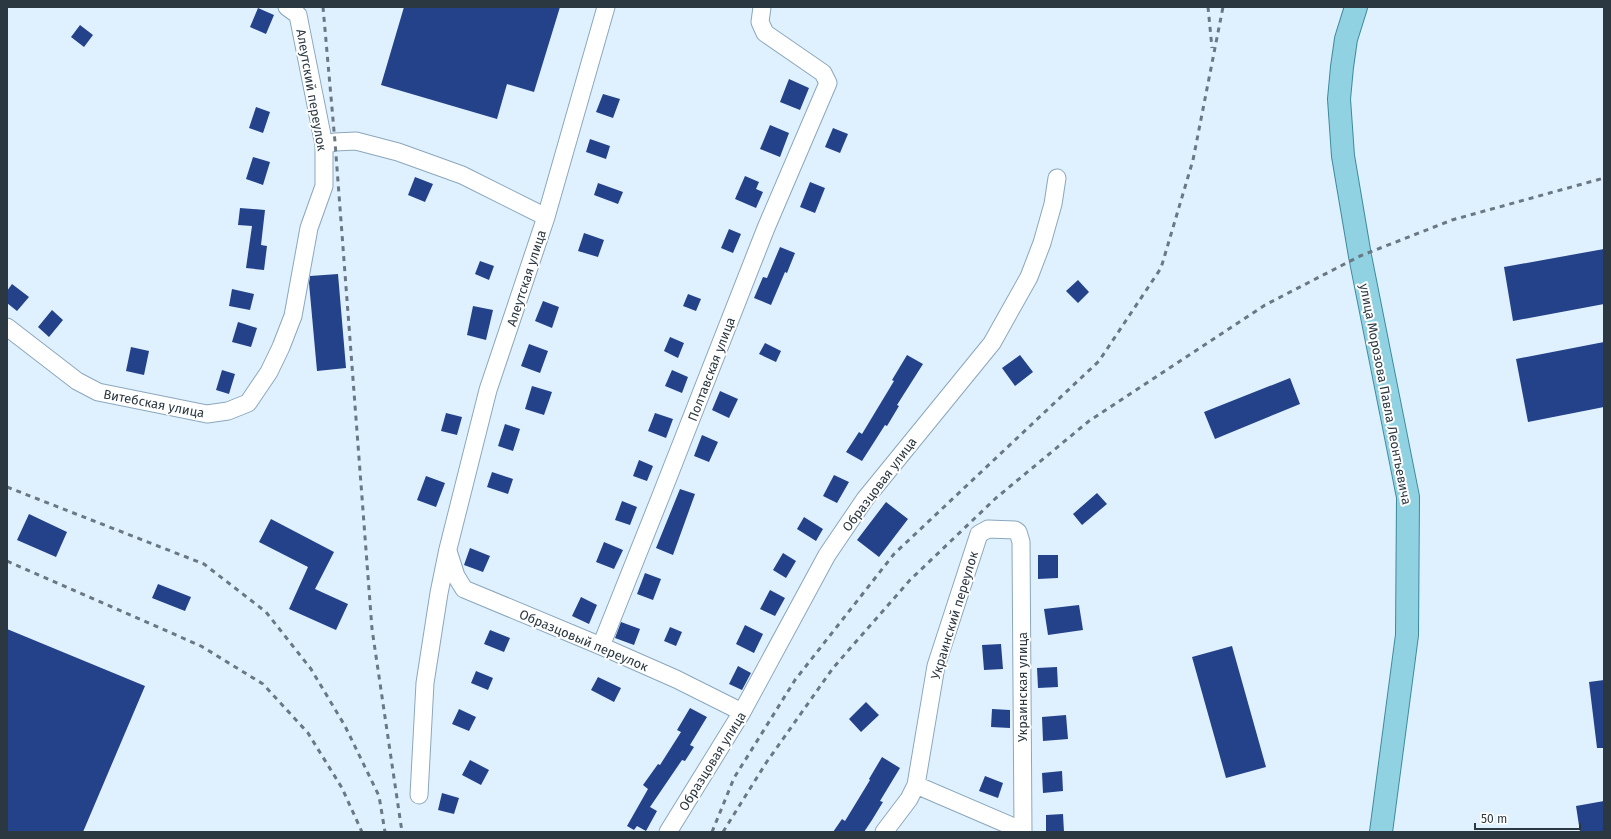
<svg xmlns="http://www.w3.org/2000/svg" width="1611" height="839" viewBox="0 0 1611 839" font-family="'Fira Sans',sans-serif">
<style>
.building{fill:#244289}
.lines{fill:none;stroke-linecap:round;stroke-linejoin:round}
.minor-casing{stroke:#8ba7bc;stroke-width:19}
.major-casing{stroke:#3e899d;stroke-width:24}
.minor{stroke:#fff;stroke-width:17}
.major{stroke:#91d2e2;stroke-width:22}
.rail{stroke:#6a7883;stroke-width:3;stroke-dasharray:5 5;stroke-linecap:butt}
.labels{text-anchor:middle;stroke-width:4;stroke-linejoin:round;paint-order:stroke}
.street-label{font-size:13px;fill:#2c3841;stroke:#fff}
</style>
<rect width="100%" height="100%" fill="#dff1ff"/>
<path class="building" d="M 404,7 L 560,7 L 534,92 L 507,84 L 497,119 L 381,85 Z
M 258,8 L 274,15 L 266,34 L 250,27 Z
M 80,25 L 93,35 L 84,47 L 71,37 Z
M 789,79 L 809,88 L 800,110 L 780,102 Z
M 603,94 L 620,99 L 613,118 L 596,112 Z
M 256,107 L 270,112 L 263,133 L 249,128 Z
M 770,125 L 789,133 L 780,157 L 760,149 Z
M 833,128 L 848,134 L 840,153 L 825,147 Z
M 590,139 L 610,146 L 606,159 L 586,152 Z
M 253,157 L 270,162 L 263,185 L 246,179 Z
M 745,176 L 759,182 L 756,189 L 763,192 L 756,208 L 735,199 Z
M 415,177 L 433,184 L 425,202 L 408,195 Z
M 810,182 L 825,188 L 815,213 L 800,207 Z
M 598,183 L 623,192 L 618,204 L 594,195 Z
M 240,208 L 265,210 L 261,245 L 267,246 L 264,270 L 246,268 L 252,226 L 238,225 Z
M 729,229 L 741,234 L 733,253 L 721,248 Z
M 584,233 L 604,240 L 598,257 L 578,251 Z
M 780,247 L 795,253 L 787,273 L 785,272 L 771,305 L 754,298 L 763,277 L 767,278 Z
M 1604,249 L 1604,304 L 1513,321 L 1504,267 Z
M 480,261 L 494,266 L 489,280 L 475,274 Z
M 338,274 L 346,368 L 317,371 L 309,283 L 310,276 Z
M 1078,280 L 1089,292 L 1078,303 L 1066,291 Z
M 12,284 L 29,297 L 17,311 L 7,303 L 7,291 Z
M 232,289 L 254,294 L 250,310 L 229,306 Z
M 688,294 L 701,299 L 696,311 L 683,306 Z
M 543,301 L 559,307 L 552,328 L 535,321 Z
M 473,306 L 493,310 L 486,340 L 467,335 Z
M 52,310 L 63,320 L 49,337 L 38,327 Z
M 238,322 L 257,328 L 251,347 L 232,342 Z
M 670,337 L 684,343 L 678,358 L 664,351 Z
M 1604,342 L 1604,407 L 1528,422 L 1516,359 Z
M 765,343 L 781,351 L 776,362 L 759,354 Z
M 529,344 L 548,351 L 540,373 L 521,366 Z
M 131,347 L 149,351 L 144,375 L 126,371 Z
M 907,355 L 923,364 L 897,405 L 899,406 L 887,426 L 885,425 L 862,461 L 846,452 L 859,432 L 862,434 L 894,381 L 892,380 Z
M 1020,355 L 1033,372 L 1015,386 L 1002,368 Z
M 222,370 L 235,374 L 229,394 L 216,390 Z
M 672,370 L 688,377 L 682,393 L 665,386 Z
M 1290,378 L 1300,404 L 1215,439 L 1204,412 Z
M 532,386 L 552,392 L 544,415 L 525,409 Z
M 720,391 L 738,399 L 729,418 L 712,410 Z
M 446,413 L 462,417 L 457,435 L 441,431 Z
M 655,413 L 673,419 L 666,438 L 648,431 Z
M 505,424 L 520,429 L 513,451 L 498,446 Z
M 702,435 L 718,442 L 709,462 L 694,456 Z
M 639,460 L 653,466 L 647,481 L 633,476 Z
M 492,472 L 513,479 L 508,494 L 487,487 Z
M 834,475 L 849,482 L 837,503 L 823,496 Z
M 426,476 L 445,483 L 436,507 L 417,500 Z
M 680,489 L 695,494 L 673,555 L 656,548 Z
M 1097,493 L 1107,504 L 1082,525 L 1073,514 Z
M 622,501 L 637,507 L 630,525 L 615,520 Z
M 886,502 L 908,519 L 879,557 L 857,540 Z
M 29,514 L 67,532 L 56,557 L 17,540 Z
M 804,517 L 823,529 L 816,541 L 797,529 Z
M 271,519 L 334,552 L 315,589 L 348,604 L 336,630 L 289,609 L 308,567 L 259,542 Z
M 604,542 L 623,550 L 614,569 L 596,562 Z
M 470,548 L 490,556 L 483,572 L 464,565 Z
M 783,553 L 796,561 L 786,578 L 773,570 Z
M 1038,555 L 1058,555 L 1058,578 L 1038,579 Z
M 645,573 L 661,579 L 653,600 L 637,594 Z
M 158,584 L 191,597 L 185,611 L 152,598 Z
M 770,590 L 785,598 L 775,616 L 760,609 Z
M 581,597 L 597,605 L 589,624 L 572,616 Z
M 1079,605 L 1083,630 L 1048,635 L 1044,609 Z
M 621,622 L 640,629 L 634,645 L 615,638 Z
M 745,625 L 763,634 L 754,653 L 736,644 Z
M 670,627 L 682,632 L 676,646 L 664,641 Z
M 7,629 L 145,686 L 83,832 L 7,832 Z
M 490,630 L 510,638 L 504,652 L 484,644 Z
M 1001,644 L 1003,669 L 984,670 L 982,645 Z
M 1232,646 L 1266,767 L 1226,778 L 1192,657 Z
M 738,666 L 751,673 L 742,690 L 729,684 Z
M 1057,667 L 1058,687 L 1038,688 L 1037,668 Z
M 476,671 L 493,678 L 488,690 L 471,683 Z
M 598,677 L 621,688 L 614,702 L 591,690 Z
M 1604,680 L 1604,748 L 1597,748 L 1589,682 Z
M 866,702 L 879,715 L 861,732 L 849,719 Z
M 690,708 L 707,717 L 690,745 L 694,747 L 685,761 L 682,760 L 650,807 L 657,811 L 646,831 L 637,826 L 634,830 L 627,826 L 648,789 L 643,785 L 658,764 L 660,765 L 681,732 L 677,730 Z
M 459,709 L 476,717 L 469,731 L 452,724 Z
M 992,709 L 1010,710 L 1010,728 L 991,727 Z
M 1066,715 L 1068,739 L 1043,741 L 1042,717 Z
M 882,757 L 900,768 L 880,801 L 883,802 L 872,820 L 864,832 L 833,832 L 842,819 L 845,821 L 870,780 L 869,779 Z
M 470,760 L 489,770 L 481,785 L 462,775 Z
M 1062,771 L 1063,791 L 1043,793 L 1042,773 Z
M 985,776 L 1003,783 L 998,798 L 979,791 Z
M 442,793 L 459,798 L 454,814 L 438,810 Z
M 1604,801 L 1604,832 L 1580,832 L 1576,806 Z
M 1063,814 L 1064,832 L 1046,832 L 1046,815 Z"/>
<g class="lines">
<g class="minor-casing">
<path id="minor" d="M 324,145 L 335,142 L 356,141 L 398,152 L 462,175 L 546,217
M 7,327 L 77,381 L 98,392 L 207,414 L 228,411 L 248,403 L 269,372 L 281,347 L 293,316 L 309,228 L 324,186 L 324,145 L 298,15 L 287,7
M 448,551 L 456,576 L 464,589 L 601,646 L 676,679 L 742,712
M 601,646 L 662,493 L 766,228 L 828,83 L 823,73 L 765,33 L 760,22 L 762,7
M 916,785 L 1023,831
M 419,795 L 425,683 L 439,593 L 448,549 L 488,390 L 546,217 L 606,7
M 668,832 L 742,712 L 827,555 L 865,499 L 992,343 L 1029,277 L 1042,243 L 1053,204 L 1057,178
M 884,832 L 909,799 L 916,785 L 936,666 L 979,534 L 988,529 L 1015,530 L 1018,532 L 1021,542 L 1023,832"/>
</g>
<g class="major-casing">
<path id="major" d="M 1356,7 L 1346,39 L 1342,67 L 1339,99 L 1343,156 L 1360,256 L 1408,497 L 1407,635 L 1381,832"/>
</g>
<use href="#minor" class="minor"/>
<use href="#major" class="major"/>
<path class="rail" d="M 323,7 L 335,142 L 372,629 L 402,832
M 1208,7 L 1212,48
M 7,487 L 204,564 L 266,612 L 311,669 L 345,726 L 379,796 L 385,832
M 7,561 L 201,646 L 263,684 L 308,733 L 342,788 L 362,832
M 712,832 L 734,778 L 795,680 L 894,554 L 1099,361 L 1161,268 L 1193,160 L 1223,7
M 723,832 L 766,763 L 833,668 L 910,580 L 996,498 L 1089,421 L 1265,305 L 1360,256 L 1452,220 L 1604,178"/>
</g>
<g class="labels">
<g class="street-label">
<text transform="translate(312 90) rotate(80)" y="5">Алеутский переулок</text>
<text transform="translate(526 278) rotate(-72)" y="5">Алеутская улица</text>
<text transform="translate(711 369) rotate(-69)" y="5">Полтавская улица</text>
<text transform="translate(1386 394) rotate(79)" y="5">улица Морозова Павла Леонтьевича</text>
<text transform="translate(154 403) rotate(11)" y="5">Витебская улица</text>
<text transform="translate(879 484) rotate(-53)" y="5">Образцовая улица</text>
<text transform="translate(954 615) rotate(-73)" y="5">Украинский переулок</text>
<text transform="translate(584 640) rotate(23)" y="5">Образцовый переулок</text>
<text transform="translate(1022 687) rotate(-90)" y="5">Украинская улица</text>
<text transform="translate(712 761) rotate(-58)" y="5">Образцовая улица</text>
</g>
</g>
<rect width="1611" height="839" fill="none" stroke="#2c3841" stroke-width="16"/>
<path d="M1475 823v6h105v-6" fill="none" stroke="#2c3841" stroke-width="2"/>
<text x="1481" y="823" font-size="12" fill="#2c3841" stroke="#ffffff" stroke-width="3" paint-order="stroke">50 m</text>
</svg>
